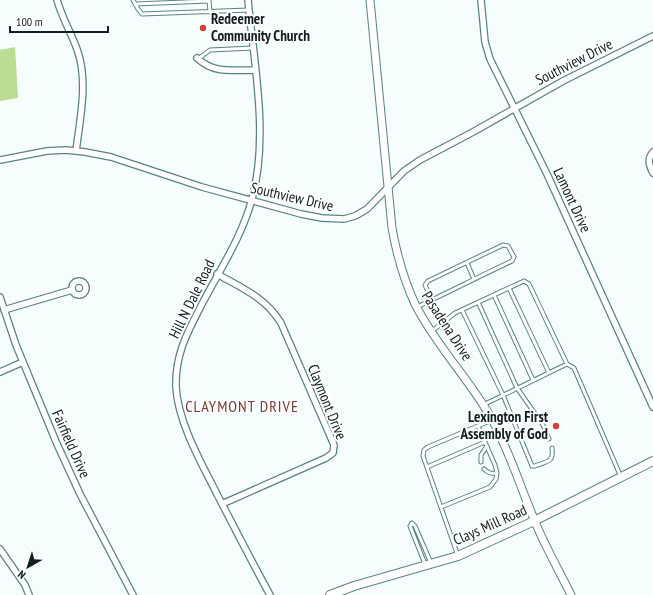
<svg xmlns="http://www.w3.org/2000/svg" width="653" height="595" viewBox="0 0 653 595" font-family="'PT Sans Narrow',sans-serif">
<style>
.green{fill:#badc93}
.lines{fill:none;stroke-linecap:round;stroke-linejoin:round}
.service-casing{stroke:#598383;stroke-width:5}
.minor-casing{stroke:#598383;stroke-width:8}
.tertiary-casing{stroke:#598383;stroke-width:9}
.secondary-casing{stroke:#598383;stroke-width:10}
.service{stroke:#fff;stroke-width:3}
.minor{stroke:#fff;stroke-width:5.5}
.tertiary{stroke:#fff;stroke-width:7}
.secondary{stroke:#fff;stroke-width:8}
.poi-dot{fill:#d04239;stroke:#fff;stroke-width:1.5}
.labels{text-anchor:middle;stroke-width:4;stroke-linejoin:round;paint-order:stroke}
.poi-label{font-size:15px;font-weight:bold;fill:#0e1f1f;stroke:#fff;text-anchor:start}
.street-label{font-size:15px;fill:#0e1f1f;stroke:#fff}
.neighbourhood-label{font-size:16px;letter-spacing:1px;fill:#7f3831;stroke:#fff}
</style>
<rect width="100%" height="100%" fill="#f5fdfd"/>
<path class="green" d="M 15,47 L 18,98 L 0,101 L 0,50 Z"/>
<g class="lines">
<g class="service-casing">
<path id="service" d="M 133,0 L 138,9 L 142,14 L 249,10
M 209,0 L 210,12
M 135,4 L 209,1
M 198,59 L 210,50 L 253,48
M 467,263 L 474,279
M 509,288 L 549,373
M 494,295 L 533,380
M 478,302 L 517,388 L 543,425 L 549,439
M 417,307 C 449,292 480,276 512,261 L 514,257 L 508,246 L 503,245 L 428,281 L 425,285 L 432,300
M 462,310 L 503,395 L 532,466 L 535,466 C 547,461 554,463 552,448
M 432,331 L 455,313 L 524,281 L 529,284 L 567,364 L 483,405
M 567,364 L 574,368 L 621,477
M 481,462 L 481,455 L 487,446
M 427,467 L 485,442
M 484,469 C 488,473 491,474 497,473
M 441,507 L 490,487 L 496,479 L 497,473 L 495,465 L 478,426
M 458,556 L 423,456 L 424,450 L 428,447 L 492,420
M 425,564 L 410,526 L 412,523 L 415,526 L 431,563"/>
</g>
<g class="minor-casing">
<path id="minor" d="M 57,0 C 62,18 72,34 78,52 C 88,83 80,119 76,151
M 248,0 C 254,64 269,136 252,199 C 242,237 219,271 201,306 C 187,333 175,355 176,387 C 178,423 202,464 218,496 C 235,529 252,562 270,595
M 481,0 L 485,42 L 490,59 L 547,174 L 653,407
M 197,58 C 214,74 232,70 255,70
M 653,152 C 647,159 649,165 653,173
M 0,160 L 47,151 L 66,150 L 85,152 L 111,157 L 202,187 L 301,214 L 322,218 L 344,219 L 355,216 L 367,209 L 404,171 L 420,160 L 473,132 L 563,81 L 653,36
M 217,274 C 242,288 266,298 281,323 L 334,445 L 333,453 L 326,458 L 222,504
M72 288a7 7 0 1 1 14 0a7 7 0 1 1-14 0Z
M 0,297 L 16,345 L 57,444 L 80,494 L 133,595
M 4,310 L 72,290
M 0,372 L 23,362
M 0,549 L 25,585 L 29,595"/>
</g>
<g class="tertiary-casing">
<path id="tertiary" d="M 370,0 L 392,228 C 397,256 404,281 416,306 C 437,347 471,381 493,421 C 510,453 520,486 534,519 C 544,545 559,570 571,595"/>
</g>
<g class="secondary-casing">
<path id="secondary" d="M 330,595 L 354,586 L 458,556 L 534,521 L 653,461"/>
</g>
<use href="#service" class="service"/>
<use href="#minor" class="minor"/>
<use href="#tertiary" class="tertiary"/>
<use href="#secondary" class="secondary"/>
</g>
<g class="poi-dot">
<circle cx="203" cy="28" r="4"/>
<circle cx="556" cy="426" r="4"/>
</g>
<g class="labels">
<g class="poi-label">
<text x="211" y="24">Redeemer<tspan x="211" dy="17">Community Church</tspan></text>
<text x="548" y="422" text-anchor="end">Lexington First<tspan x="548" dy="17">Assembly of God</tspan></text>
</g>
<g class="street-label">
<text transform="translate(574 62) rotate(-27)" y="5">Southview Drive</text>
<text transform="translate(292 197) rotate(13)" y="5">Southview Drive</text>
<text transform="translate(572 200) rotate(65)" y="5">Lamont Drive</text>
<text transform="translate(192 299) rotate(-64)" y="5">Hill N Dale Road</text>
<text transform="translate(447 326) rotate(57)" y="5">Pasadena Drive</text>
<text transform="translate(327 402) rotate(68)" y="5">Claymont Drive</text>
<text transform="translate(71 444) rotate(66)" y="5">Fairfield Drive</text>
<text transform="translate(490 525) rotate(-24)" y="5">Clays Mill Road</text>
</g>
<g class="neighbourhood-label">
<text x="242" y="412">CLAYMONT DRIVE</text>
</g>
</g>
<g transform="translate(28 567) rotate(219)" stroke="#ffffff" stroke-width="3" paint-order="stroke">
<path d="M0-3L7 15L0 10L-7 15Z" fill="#0e1f1f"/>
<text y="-6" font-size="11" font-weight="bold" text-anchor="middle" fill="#0e1f1f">N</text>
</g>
<path d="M10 26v6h98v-6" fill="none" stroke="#0e1f1f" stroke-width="2"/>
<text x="16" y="26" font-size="12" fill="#0e1f1f" stroke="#ffffff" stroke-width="3" paint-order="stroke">100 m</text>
</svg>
